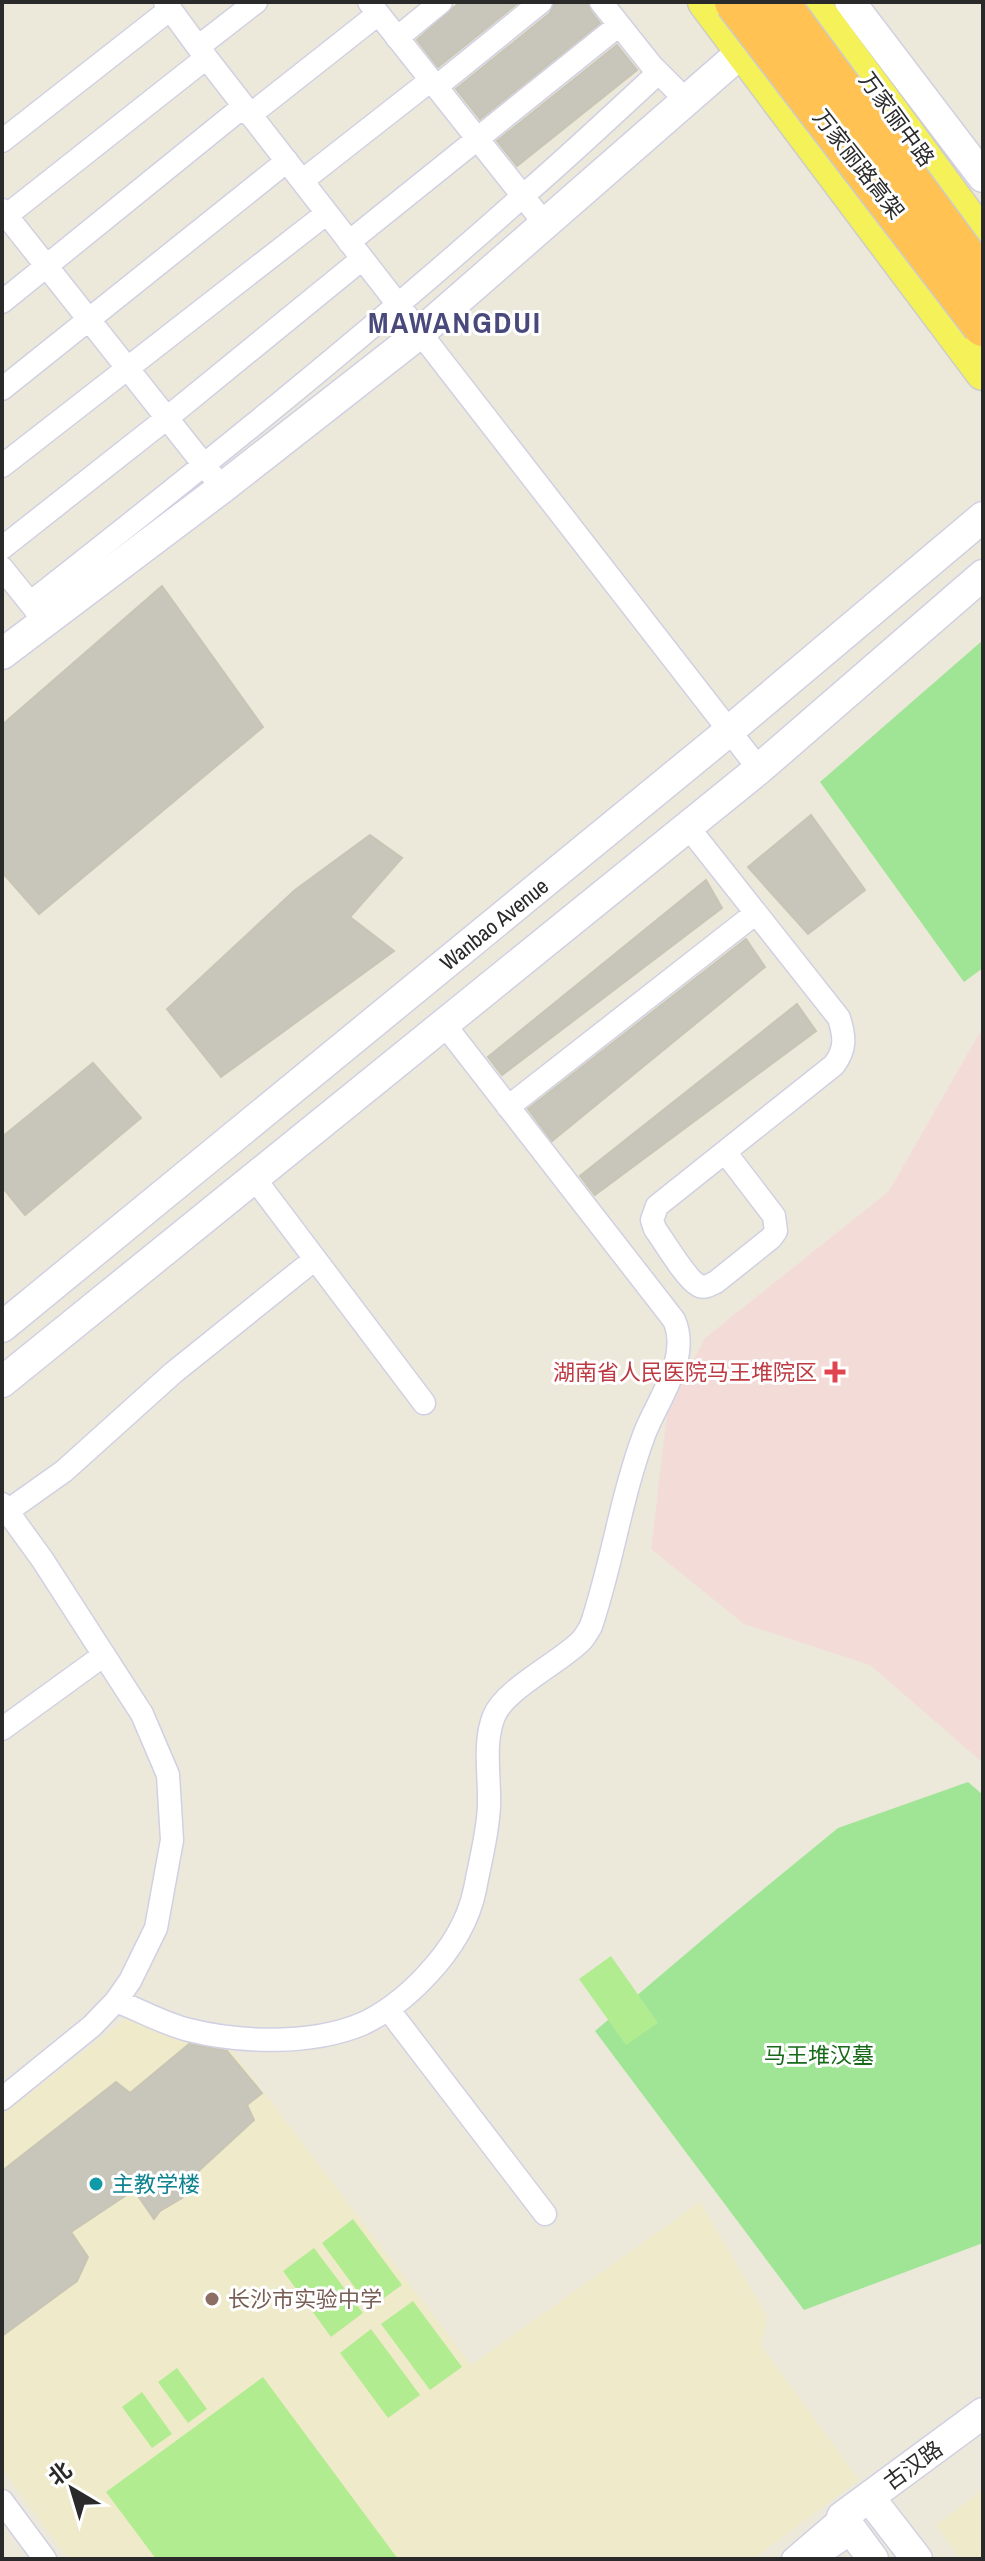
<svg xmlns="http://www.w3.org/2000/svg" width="985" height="2561" viewBox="0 0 985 2561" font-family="'Archivo Narrow','Noto Sans SC',sans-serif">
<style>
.education{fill:#efeaca}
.medical{fill:#f3dcd8}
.green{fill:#a0e596}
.pitch{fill:#b2ec91}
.building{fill:#c8c5bb;stroke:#c8c5b5;stroke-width:2}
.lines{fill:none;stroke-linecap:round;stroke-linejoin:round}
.street-casing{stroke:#d1d0e3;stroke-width:25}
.secondary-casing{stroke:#d1d0e3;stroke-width:33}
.primary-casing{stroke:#ccc;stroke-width:37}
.street{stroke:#fff;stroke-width:22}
.secondary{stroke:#fff;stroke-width:30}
.primary{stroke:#f5f158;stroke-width:34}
.highway-bridge-casing{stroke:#ccc;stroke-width:43;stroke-linecap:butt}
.highway-bridge{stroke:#ffc253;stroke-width:40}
.health-dot{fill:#e0444e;stroke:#fff;stroke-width:3}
.culture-dot{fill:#0f9aa8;stroke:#fff;stroke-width:3}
.education-dot{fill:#8d6e63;stroke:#fff;stroke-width:3}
.labels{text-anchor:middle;stroke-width:6;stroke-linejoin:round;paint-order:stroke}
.street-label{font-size:22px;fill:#2a2a2a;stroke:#fff}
.health-label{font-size:22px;fill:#be3a42;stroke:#fff;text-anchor:end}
.park-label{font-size:22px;fill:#186918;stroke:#fff}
.culture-label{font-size:22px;fill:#0d838f;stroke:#fff;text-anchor:start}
.education-label{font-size:22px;fill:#785e54;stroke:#fff;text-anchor:start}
.district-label{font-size:30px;font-weight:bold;letter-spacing:2px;fill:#4a497c;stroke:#fff}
</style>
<rect width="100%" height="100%" fill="#ece9db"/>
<path class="education" d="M 127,2018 L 209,2029 L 231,2049 L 471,2365 L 700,2202 L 767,2316 L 761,2346 L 859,2480 L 753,2559 L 69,2559 L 2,2469 L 2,2115 Z
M 983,2490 L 983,2559 L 960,2559 L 936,2525 Z"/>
<path class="medical" d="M 983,1027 L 983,1763 L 870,1665 L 744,1624 L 651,1549 L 668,1406 L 705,1338 L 889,1191 Z"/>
<path class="green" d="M 983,640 L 983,968 L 964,982 L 820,782 Z
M 968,1782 L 983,1795 L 983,2243 L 804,2310 L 595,2031 L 721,1924 L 838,1828 Z"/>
<path class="pitch" d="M 611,1956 L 658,2023 L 626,2045 L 579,1979 Z
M 353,2219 L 402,2285 L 370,2308 L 322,2243 Z
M 314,2248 L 363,2313 L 331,2337 L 283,2271 Z
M 413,2301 L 462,2367 L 430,2390 L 381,2324 Z
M 371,2329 L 420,2395 L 388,2418 L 340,2353 Z
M 177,2368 L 207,2409 L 188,2423 L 158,2382 Z
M 263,2377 L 398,2559 L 156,2559 L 106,2492 Z
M 142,2392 L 172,2434 L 152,2448 L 122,2407 Z"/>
<path class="building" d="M 460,2 L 519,2 L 438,67 L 417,40 Z
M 555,2 L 587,2 L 590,10 L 600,23 L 480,119 L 456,89 L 550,13 Z
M 617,45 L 637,70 L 517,166 L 497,141 Z
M 162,586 L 263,727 L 39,914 L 2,872 L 2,725 Z
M 811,815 L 865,890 L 808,934 L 748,867 Z
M 370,835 L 402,858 L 350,917 L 394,951 L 221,1077 L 167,1009 L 295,890 Z
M 706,880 L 722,908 L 502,1075 L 488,1057 Z
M 746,939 L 765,967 L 552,1141 L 528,1109 Z
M 797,1004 L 816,1031 L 595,1195 L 594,1194 L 580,1176 Z
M 93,1063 L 141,1118 L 25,1215 L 2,1187 L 2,1137 Z
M 189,2044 L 227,2051 L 262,2093 L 247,2105 L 254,2120 L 192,2177 L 182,2198 L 160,2211 L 154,2219 L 134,2190 L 71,2232 L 88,2257 L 77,2281 L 2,2336 L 2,2171 L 116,2082 L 130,2093 Z"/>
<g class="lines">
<g class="street-casing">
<path id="street" d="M 165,2 L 198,47 L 759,769
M 369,2 L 545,224
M 601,2 L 652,66 L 686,100
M 397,38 L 441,2
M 198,47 L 256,2
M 436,87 L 541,2
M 250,115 L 378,14
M 2,141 L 169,10
M 302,181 L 431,80
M 2,210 L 212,475
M 2,219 L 206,58
M 349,242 L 619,25
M 2,302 L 244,106
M 2,389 L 287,161
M 2,466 L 327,213
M 2,548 L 167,418 L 362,259
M 2,568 L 39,614
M 30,603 C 198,471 365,337 524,195 C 570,155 614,114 658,73
M 688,827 L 839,1018 C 845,1037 846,1049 834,1065 L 657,1206 L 652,1220 L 655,1229 C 664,1241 686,1279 698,1285 C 704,1289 710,1285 716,1282 L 771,1238 L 776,1231 L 774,1216 L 725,1152
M 508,1107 L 756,913
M 254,1178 L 424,1403
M 2,1504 L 42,1559 L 142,1714 L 168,1775 L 172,1840 L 156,1928 L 130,1981 L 116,2001 L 92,2026 L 2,2099
M 2,1515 L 64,1471 L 173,1373 L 315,1259
M 2,1729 L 104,1655
M 116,2001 C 140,2010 164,2024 189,2030 C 241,2043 312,2045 362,2024 C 386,2013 407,1996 425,1977 C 449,1952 468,1924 475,1889 C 480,1862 488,1833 489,1806 C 490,1776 483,1743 494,1716 C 505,1689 559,1663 581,1641 C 585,1637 588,1631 591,1626 C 612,1564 621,1497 644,1435 C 657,1400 691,1359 674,1320 L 444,1024
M 388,2009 L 545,2214
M 2,2501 L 45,2559
M 793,2559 L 842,2517
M 813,2559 L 853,2532"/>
</g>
<g class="secondary-casing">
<path id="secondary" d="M 850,2 L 983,177
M 2,654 L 222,488 L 420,333 L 760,36
M 2,1327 L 729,731 L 983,517
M 2,1382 L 759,769 L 983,575
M 869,2497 L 917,2559
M 873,2559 L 842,2517 L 983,2413"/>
</g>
<g class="primary-casing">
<path id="primary" d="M 705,2 L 983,373
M 811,2 L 983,237"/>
</g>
<use href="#street" class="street"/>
<use href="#secondary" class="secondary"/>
<use href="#primary" class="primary"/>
<g class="highway-bridge-casing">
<path id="highway-bridge" d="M 735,2 L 983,326
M 778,2 L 983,280"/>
</g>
<use href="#highway-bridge" class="highway-bridge"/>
</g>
<path class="health-dot" d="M831 1360h8v8h8v8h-8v8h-8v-8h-8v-8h8z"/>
<circle class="culture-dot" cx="96" cy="2184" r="8"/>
<circle class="education-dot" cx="212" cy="2299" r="8"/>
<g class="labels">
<g class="street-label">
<text transform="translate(897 119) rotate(54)" y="8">万家丽中路</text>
<text transform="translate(859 164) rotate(52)" y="8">万家丽路高架</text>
<text transform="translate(494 924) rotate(-39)" y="8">Wanbao Avenue</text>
<text transform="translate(913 2465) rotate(-36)" y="8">古汉路</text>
</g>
<g class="health-label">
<text x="817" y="1380">湖南省人民医院马王堆院区</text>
</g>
<g class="park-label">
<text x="819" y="2063">马王堆汉墓</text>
</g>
<g class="culture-label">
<text x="112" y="2192">主教学楼</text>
</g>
<g class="education-label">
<text x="228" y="2307">长沙市实验中学</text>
</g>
<g class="district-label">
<text x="455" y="333">MAWANGDUI</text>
</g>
</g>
<rect width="985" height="2561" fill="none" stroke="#2a2a2a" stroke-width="8"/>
<g transform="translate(72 2489) rotate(322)" stroke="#ffffff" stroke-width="6" paint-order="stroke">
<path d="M0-6L14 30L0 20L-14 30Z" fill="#2a2a2a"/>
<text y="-12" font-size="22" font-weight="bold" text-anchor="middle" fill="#2a2a2a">北</text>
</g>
</svg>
